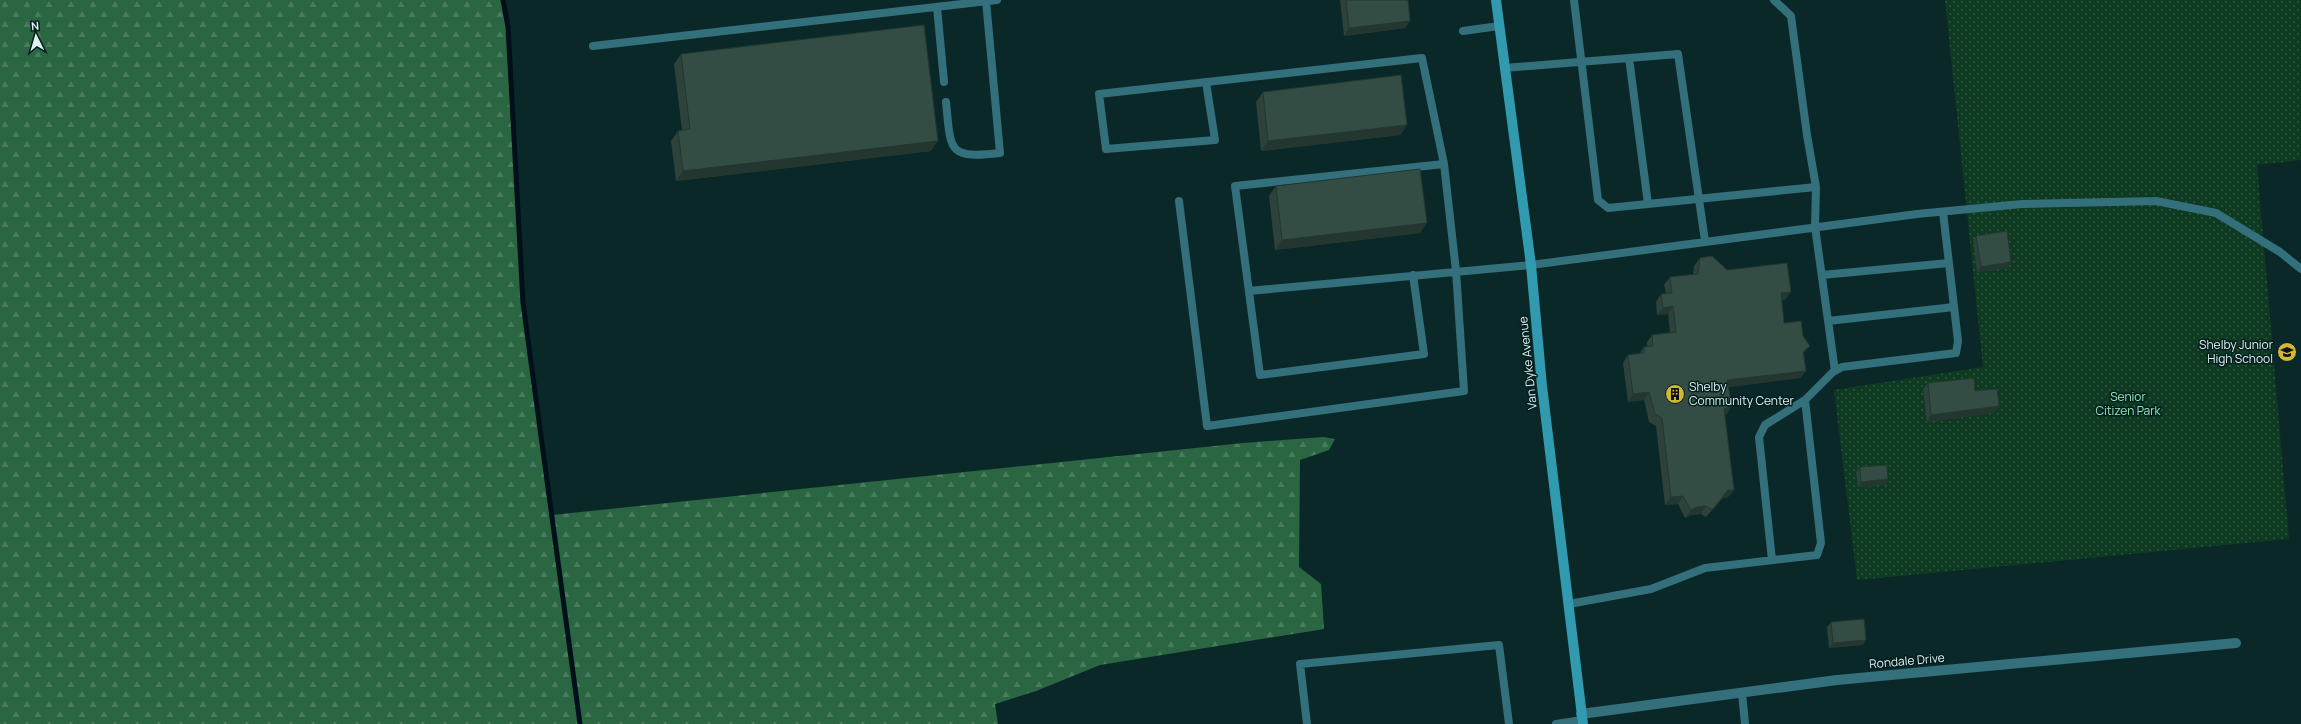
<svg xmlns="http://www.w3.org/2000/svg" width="2301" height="724" viewBox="0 0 2301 724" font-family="Manrope,sans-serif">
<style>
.forest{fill:url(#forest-firs)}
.park{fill:url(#park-dots)}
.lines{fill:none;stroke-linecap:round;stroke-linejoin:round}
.stream{stroke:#00101a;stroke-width:5}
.lane{stroke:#346f7c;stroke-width:8}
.street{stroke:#346f7c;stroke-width:10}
.secondary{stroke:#319aaf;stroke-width:10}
.wall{fill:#2c423b}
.shaded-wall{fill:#243630}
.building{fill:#334d45;stroke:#243630}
.labels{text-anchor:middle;stroke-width:3;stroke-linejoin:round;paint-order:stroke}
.poi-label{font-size:12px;fill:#e1f1f0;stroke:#021e1e;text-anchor:end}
.street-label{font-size:12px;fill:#e1f1f0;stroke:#021e1e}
.park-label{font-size:12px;fill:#92e9b2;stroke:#021e1e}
</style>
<defs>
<pattern id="forest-firs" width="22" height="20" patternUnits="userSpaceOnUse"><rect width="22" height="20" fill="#2b6643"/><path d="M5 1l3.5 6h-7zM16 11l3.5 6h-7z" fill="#497c5e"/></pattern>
<pattern id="park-dots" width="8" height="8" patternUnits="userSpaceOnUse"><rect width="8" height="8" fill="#0f3a22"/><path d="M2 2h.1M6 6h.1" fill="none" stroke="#325742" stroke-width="1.8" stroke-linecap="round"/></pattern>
</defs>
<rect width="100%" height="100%" fill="#0b2828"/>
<path class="forest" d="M 0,0 L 503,0 L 508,27 L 523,303 L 552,515 L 1243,443 L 1323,437 L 1335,439 L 1329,450 L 1300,460 L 1299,567 L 1321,584 L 1324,629 L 1100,665 L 1036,691 L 995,704 L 998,724 L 0,724 Z"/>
<path class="park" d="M 1945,0 L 2301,0 L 2301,160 L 2257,165 L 2289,539 L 1857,580 L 1834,390 L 1983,367 Z"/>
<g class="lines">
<path class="stream" d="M 503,0 L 508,27 L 523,303 L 580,724"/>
<path class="lane" d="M 1574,0 L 1598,200 L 1608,208 L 1816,187
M 1774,0 L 1791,16 L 1807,135 L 1816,187 L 1815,227 L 1835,371
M 937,7 L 944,82
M 1463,31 L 1499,26
M 593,46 L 997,0
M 1629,58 L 1648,204
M 1504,68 L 1678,54 L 1705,241
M 946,102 C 951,151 947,159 1000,153 L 986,1
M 1179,201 L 1207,426 L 1464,391 L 1456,271 L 1444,164 L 1422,58 L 1099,94 L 1106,149 L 1215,140 L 1206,82
M 1413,275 L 1424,354 L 1260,375 L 1235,186 L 1444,164
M 1822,275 L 1949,263
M 1249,291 L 1531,265 L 1917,214 L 2022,204 L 2156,201 L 2216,213 L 2280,252 L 2301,269
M 1828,321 L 1954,307
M 1805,400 L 1833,372 L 1842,367 L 1956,353 L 1958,341 L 1943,212
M 1569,604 L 1651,589 L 1705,568 L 1817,555 L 1821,543 L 1805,400 L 1765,425 L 1759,437 L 1772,560
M 1742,693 L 1745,724
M 1307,724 L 1300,664 L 1499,645 L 1509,724
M 1556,724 L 1582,720"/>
<path class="street" d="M 1581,714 L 1837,680 L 2236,643"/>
<path class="secondary" d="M 1496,0 L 1531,265 L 1542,386 L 1583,724"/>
</g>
<path class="wall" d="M 1340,0 L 1408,0 L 1410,21 L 1405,28 L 1344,36 Z
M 681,54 L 931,151 L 676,181 L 671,141 L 678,131 L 682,130 L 674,64 Z
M 1263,92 L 1407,125 L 1400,135 L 1261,151 L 1256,102 Z
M 1276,186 L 1420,233 L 1275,250 L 1269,196 Z
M 1976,236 L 2008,268 L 1977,272 L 1973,241 Z
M 1700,258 L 1727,270 L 1785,300 L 1781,300 L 1784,323 L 1804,354 L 1806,371 L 1800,378 L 1729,387 L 1727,414 L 1725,415 L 1734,490 L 1728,497 L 1723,498 L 1706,517 L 1701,514 L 1691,515 L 1685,518 L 1678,504 L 1665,505 L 1656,426 L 1649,422 L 1644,400 L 1628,402 L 1623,363 L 1628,355 L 1639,354 L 1644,347 L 1647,347 L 1647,342 L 1652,335 L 1670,333 L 1668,314 L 1657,315 L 1656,302 L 1661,294 L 1666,294 L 1664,285 L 1670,277 L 1693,274 L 1694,266 Z
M 1928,383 L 1975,391 L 1994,413 L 1927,422 L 1923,389 Z
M 1860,467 L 1888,479 L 1885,485 L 1858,487 L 1856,472 Z
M 1831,622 L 1863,645 L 1829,648 L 1827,627 Z"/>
<path class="shaded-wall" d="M 1410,21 L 1405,28 L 1344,36 L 1349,28 Z
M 1407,125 L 1400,135 L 1261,151 L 1268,141 Z
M 938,141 L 931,151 L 676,181 L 683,171 Z
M 1427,223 L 1420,233 L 1275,250 L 1282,240 Z
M 2011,262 L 2008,268 L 1977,272 L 1981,267 Z
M 1791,292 L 1785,300 L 1775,301 L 1781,293 Z
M 1673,306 L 1668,314 L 1657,315 L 1663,308 Z
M 1810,346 L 1804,353 L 1798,359 L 1803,352 Z
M 1806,371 L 1800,378 L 1722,388 L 1727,380 Z
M 1649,392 L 1644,400 L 1628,402 L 1633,394 Z
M 1732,406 L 1727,414 L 1719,417 L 1724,409 Z
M 1999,406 L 1994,413 L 1927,422 L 1931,415 Z
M 1888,479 L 1885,485 L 1858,487 L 1861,482 Z
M 1728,490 L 1734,490 L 1728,497 L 1723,498 L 1706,517 L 1712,510 Z
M 1683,496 L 1678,504 L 1665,505 L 1671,497 Z
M 1706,506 L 1701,514 L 1691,515 L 1685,518 L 1691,510 L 1697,507 Z
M 1866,640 L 1863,645 L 1829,648 L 1833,643 Z"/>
<path class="building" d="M 1346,0 L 1408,0 L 1410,21 L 1349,28 Z
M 924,25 L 938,141 L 683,171 L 678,131 L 690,129 L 681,54 Z
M 1401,75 L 1407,125 L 1268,141 L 1263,92 Z
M 1420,169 L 1427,223 L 1282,240 L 1276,186 Z
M 2007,231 L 2011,262 L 1981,267 L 1976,236 Z
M 1712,256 L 1727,270 L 1787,263 L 1791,292 L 1781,293 L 1784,323 L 1801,321 L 1803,336 L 1810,346 L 1803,352 L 1806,371 L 1727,380 L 1732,406 L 1724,409 L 1734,490 L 1728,490 L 1712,510 L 1706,506 L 1697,507 L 1691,510 L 1683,496 L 1671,497 L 1662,418 L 1655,414 L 1649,392 L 1633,394 L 1628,355 L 1644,353 L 1644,347 L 1653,346 L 1652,335 L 1676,332 L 1673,306 L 1663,308 L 1661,294 L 1672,293 L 1670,277 L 1698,274 L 1700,258 Z
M 1974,378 L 1975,391 L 1997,389 L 1999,406 L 1931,415 L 1928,383 Z
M 1887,465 L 1888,479 L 1861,482 L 1860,467 Z
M 1864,619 L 1866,640 L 1833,643 L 1831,622 Z"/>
<defs>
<g id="school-disc" transform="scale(1)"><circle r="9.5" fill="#d1b736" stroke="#021e1e"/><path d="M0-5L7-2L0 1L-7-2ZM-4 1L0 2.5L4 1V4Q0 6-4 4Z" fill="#111"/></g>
<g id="building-disc" transform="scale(1)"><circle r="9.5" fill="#d1b736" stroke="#021e1e"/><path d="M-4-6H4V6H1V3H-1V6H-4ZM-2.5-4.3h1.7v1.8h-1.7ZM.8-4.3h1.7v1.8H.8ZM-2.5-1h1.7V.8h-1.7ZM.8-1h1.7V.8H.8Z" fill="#111"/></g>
</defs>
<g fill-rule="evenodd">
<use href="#school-disc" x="2287" y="352"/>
<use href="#building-disc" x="1675" y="394"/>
</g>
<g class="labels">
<g class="poi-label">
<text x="2273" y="349">Shelby Junior<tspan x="2273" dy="14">High School</tspan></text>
<text x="1689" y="391" text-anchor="start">Shelby<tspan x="1689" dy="14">Community Center</tspan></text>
</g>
<g class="street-label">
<text transform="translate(1528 363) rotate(-96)" y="4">Van Dyke Avenue</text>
<text transform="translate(1907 661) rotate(-5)" y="4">Rondale Drive</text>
</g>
<g class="park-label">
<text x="2128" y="401">Senior<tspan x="2128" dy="14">Citizen Park</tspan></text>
</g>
</g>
<g transform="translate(36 36) rotate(355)" stroke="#021e1e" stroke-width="3" paint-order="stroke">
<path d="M0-3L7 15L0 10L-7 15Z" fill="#e1f1f0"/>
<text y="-6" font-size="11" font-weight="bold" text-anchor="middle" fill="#e1f1f0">N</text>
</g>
</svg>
